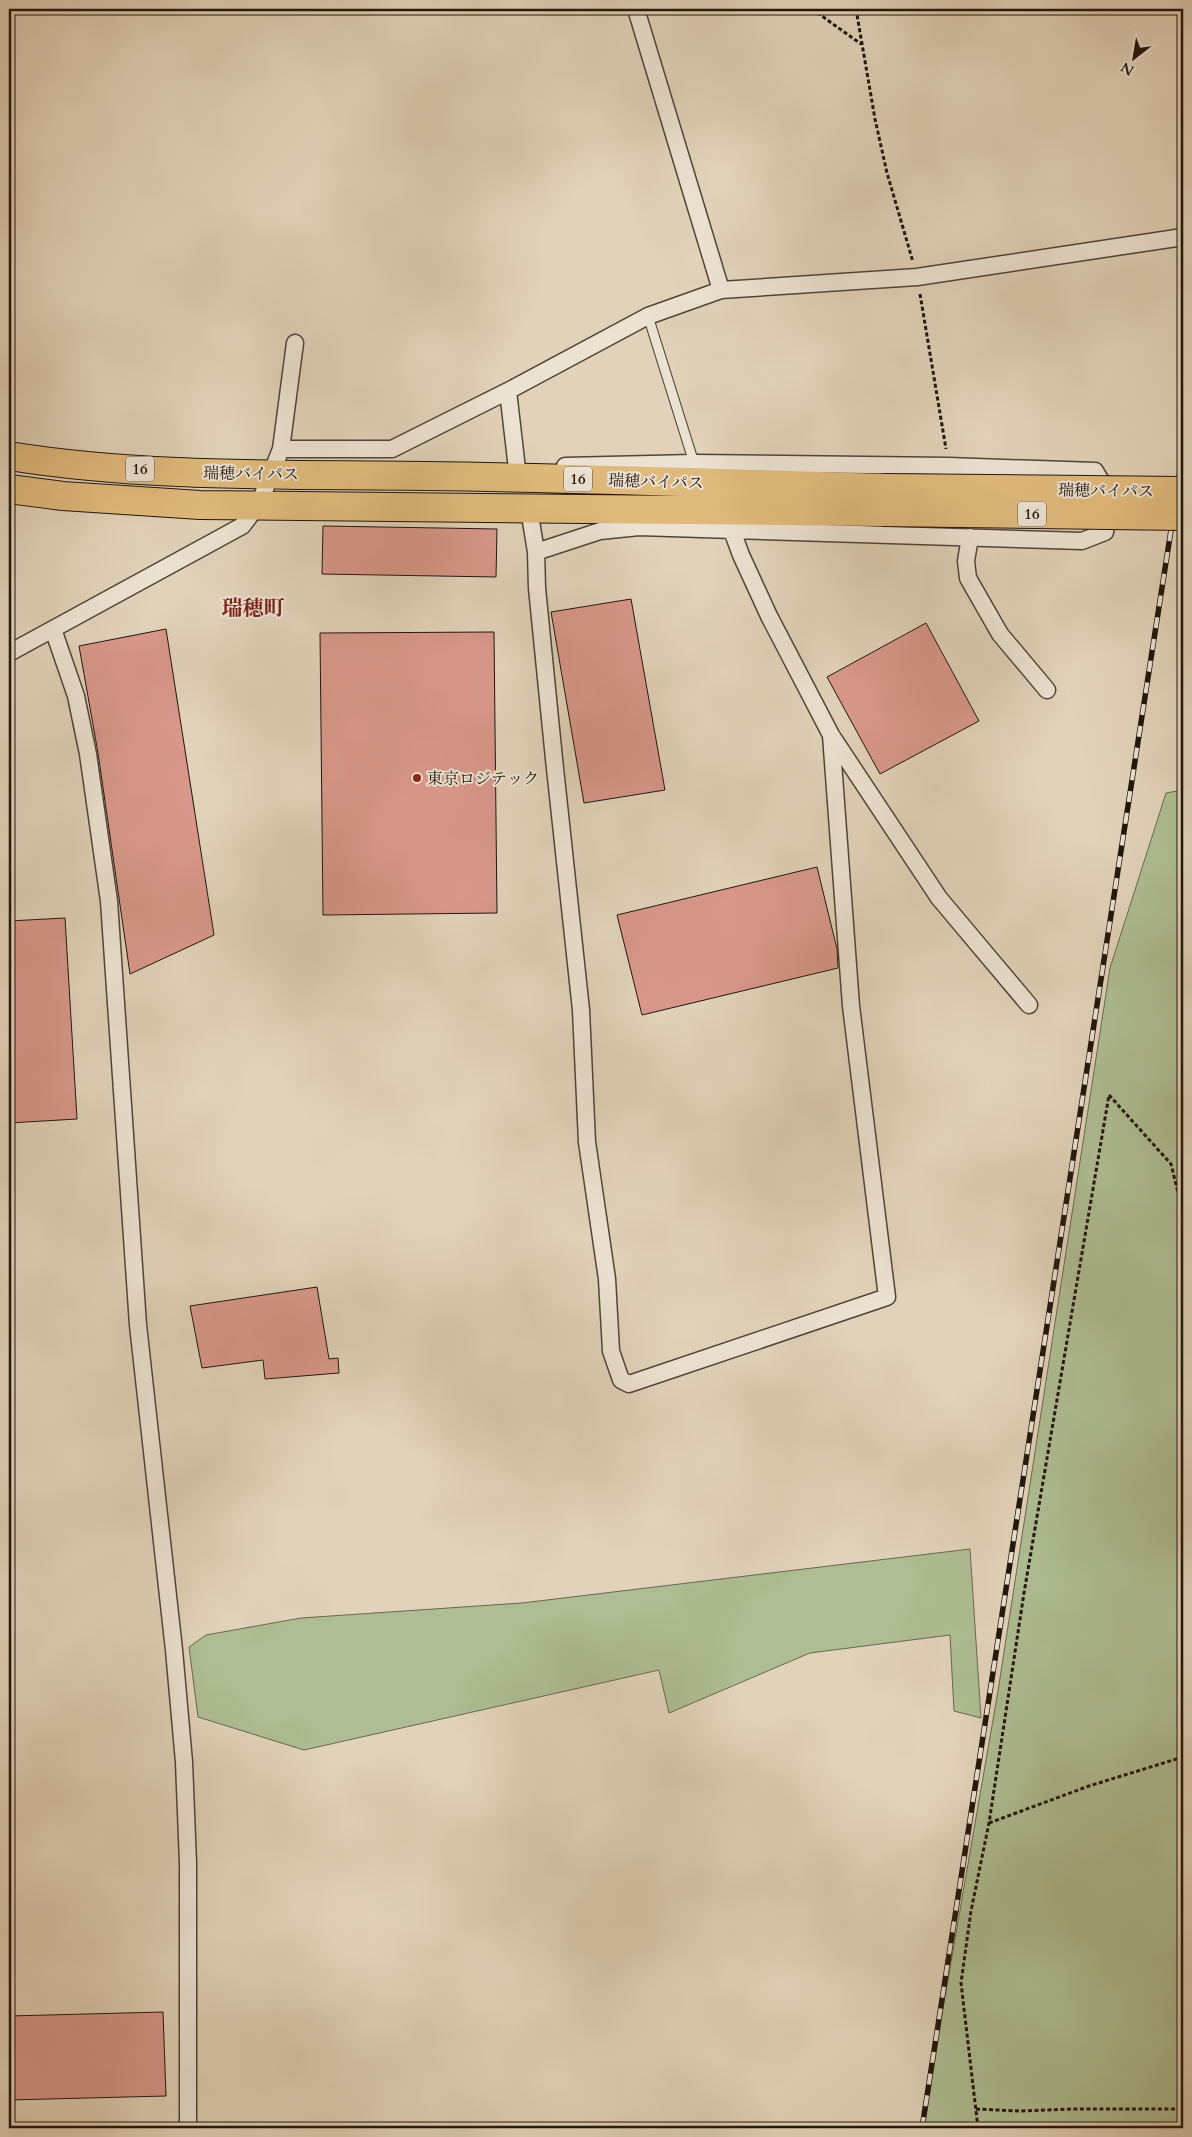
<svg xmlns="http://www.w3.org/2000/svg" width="1192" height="2137" viewBox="0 0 1192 2137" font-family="Cardo,'Noto Serif JP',serif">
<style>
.green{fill:#aebd93;stroke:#68694f}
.building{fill:#d8978a;stroke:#21150b}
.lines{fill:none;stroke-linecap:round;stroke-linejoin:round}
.lane-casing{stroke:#514436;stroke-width:11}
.street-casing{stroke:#514436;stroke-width:19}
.highway-casing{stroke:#21150b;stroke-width:30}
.path{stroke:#21150b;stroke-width:3;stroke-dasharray:4 2.5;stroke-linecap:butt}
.lane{stroke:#ece2d2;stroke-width:9}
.street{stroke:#ece2d2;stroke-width:16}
.highway{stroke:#e0b97c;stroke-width:28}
.rail-casing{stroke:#21150b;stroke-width:5.5}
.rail{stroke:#ece2d2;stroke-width:4;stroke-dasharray:11;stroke-linecap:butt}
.highway-bridge-casing{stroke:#21150b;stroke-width:30;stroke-linecap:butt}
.highway-bridge{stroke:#e0b97c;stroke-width:28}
.poi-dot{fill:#8f2418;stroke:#ece2d2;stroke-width:2}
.labels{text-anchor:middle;stroke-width:4;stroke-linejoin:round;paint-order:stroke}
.shield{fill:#ece2d2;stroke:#5e5247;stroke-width:1}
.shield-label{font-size:15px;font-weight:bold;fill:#21150b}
.street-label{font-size:16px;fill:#21150b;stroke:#ece2d2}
.poi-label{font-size:16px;fill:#21150b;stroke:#ece2d2;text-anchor:start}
.district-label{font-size:21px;font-weight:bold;fill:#7a1f14;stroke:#ece2d2}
</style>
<rect width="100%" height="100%" fill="#e1d2b9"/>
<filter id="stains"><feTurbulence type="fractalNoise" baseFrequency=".004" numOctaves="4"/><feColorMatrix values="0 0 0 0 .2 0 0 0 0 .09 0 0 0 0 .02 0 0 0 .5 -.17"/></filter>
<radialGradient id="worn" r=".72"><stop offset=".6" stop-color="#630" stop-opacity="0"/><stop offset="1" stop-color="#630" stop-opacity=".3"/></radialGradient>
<path class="green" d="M 1183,790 L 1183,2128 L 924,2128 L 928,2095 L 998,1691 L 1110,968 L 1166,793 Z
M 970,1549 L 981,1718 L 954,1711 L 950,1635 L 810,1653 L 669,1713 L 659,1670 L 304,1750 L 198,1717 L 189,1647 L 206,1635 L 301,1618 L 522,1603 Z"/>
<path class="building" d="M 323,526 L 497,529 L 496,577 L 322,574 Z
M 631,599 L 665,790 L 584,803 L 551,612 Z
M 926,623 L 979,721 L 880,774 L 827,677 Z
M 166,629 L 214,935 L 130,974 L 98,753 L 79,646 Z
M 494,632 L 497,913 L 323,915 L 320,633 Z
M 817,867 L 837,949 L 838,968 L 642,1015 L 617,915 Z
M 65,918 L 77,1119 L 9,1123 L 9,921 Z
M 317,1287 L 329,1359 L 338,1358 L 339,1373 L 265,1379 L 263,1360 L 202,1368 L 190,1306 Z
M 163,2012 L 166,2096 L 9,2100 L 9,2016 Z"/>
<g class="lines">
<g class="lane-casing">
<path id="lane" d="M 648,316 L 694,463"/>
</g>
<g class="street-casing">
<path id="street" d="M 636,9 L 721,290
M 508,391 L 517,469
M 281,449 L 392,449 L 508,391 L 648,316 L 721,290 L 917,277 L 1183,237
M 529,509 L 536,552 L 537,588 L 554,759 L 581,1010 L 587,1142 L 607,1279 L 611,1351 L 621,1380 L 629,1384 L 887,1297 L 851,1006 L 831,735
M 731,528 L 741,555 L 769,616 L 831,735 L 939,898 L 1029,1005
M 970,537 L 966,561 L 968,578 L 1000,634 L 1047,690
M 536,552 L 600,531 L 639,527 L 1082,541 L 1105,532 L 1110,496 L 1095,471 L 948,466 L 694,463 L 565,466
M 53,629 L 76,696 L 88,754 L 109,901 L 138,1325 L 174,1650 L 184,1762 L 188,1863 L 188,2128
M 9,653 L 242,526 L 259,504 L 281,449 L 295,343"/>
</g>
<g class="highway-casing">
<path id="highway" d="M 9,456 C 146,478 288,474 426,476 C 579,478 731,483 884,488
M 9,489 L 63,496 L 200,505 L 882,512"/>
</g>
<path class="path" d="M 812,9 L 861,44
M 856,9 L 875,119 L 887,173 L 913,262
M 920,294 L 946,449
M 1109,1095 L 1171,1164 L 1183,1213
M 989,1823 L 1089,1786 L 1183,1757
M 976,2109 L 1019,2111 L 1072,2109 L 1183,2109
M 978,2128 L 961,1983 L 971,1911 L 989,1823 L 1024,1593 L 1109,1095"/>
<use href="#lane" class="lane"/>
<use href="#street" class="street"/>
<use href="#highway" class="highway"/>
<g class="rail-casing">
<path id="rail" d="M 922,2128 L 1183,453"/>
</g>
<use href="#rail" class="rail"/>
<g class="highway-bridge-casing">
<path id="highway-bridge" d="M 884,488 L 1183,491
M 882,512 L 1183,516"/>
</g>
<use href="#highway-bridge" class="highway-bridge"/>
</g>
<circle class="poi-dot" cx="417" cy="778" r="5"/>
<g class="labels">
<g class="shield">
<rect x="126" y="456.5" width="28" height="25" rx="4"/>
<rect x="564" y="466.5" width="28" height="25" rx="4"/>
<rect x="1018" y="501.5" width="28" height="25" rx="4"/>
</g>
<g class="shield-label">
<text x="140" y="474">16</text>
<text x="578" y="484">16</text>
<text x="1032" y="519">16</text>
</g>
<g class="street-label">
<text transform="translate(251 473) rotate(1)" y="6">瑞穂バイパス</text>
<text transform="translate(656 481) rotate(2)" y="6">瑞穂バイパス</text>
<text transform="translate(1106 490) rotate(1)" y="6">瑞穂バイパス</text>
</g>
<g class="poi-label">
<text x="427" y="784">東京ロジテック</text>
</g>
<g class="district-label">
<text x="253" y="615">瑞穂町</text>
</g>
</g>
<rect width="1192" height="2137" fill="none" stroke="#e1d2b9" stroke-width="30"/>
<rect x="10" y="10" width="1172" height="2117" fill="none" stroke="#21150b" stroke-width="2.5"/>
<rect x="15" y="15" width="1162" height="2107" fill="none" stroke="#21150b"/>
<g transform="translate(1134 58) rotate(211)" stroke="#ece2d2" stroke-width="4" paint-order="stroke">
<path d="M0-4L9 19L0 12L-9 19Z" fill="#21150b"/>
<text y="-8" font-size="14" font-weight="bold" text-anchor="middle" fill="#21150b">N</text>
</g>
<rect width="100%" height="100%" filter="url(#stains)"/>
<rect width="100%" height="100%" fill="url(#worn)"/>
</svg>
